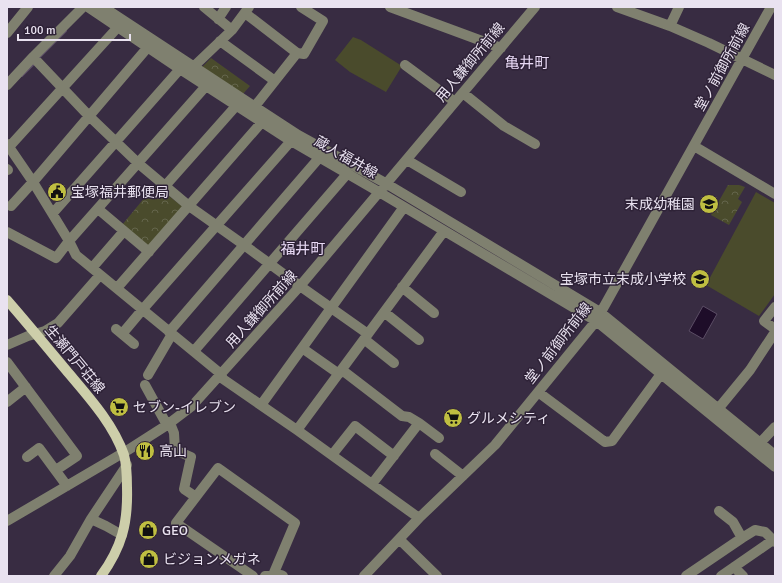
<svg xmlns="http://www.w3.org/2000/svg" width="782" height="583" viewBox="0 0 782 583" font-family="Signika,'Noto Sans JP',sans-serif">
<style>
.grass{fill:#4a4b2c}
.forest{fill:url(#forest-crowns)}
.water{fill:#1e0d29;stroke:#5b4d65}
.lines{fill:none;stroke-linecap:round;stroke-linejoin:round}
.stream{stroke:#5b4d65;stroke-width:2}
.minor{stroke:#7f806f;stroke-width:10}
.major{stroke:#cdceaa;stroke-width:10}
.labels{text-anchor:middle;stroke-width:3;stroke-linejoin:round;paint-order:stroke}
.street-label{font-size:14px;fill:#e9e2f0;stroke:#2e2237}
.poi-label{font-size:14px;fill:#e9e2f0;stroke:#2e2237;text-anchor:start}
.neighbourhood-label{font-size:15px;fill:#e8d9f5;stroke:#2e2237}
</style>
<defs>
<pattern id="forest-crowns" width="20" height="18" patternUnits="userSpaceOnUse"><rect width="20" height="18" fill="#4a4b2c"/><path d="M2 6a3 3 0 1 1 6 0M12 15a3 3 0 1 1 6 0" fill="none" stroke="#64654b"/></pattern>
</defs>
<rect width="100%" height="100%" fill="#382c42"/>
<path class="grass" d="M 353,37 L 361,40 L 402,66 L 386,92 L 350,72 L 335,60 Z
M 756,192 L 775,203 L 775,294 L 759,316 L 706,285 Z"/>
<path class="forest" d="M 211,58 L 250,86 L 242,95 L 201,68 Z
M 155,185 L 183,207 L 149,249 L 122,225 Z
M 728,185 L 739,185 L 745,187 L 738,199 L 742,202 L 729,225 L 711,215 Z"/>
<path class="water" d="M 703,306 L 717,314 L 703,339 L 689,331 Z"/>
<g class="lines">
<path class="stream" d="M 38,59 L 66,31
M 22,76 L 34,64"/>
<path class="minor" d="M 88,7 L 180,69 L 291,141 L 379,192 L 596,321 L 775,467
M 103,7 L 298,135 L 387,184 L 600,312 L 775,455
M 204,7 L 232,30
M 390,7 L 501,48
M 617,7 L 670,26 L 709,43 L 775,75
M 245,13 L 297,53
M 218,19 L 226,7
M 670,26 L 679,7
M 7,33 L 28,7
M 220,41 L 275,81
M 33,57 L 89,116 L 139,164 L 189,206 L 244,245 L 300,286 L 368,334
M 405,65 L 455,102
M 190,70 L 232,30 L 249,7
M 7,85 L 33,57 L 83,7
M 463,93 L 504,126 L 535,144
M 252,110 L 297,53 L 304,54 L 323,21 L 301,7
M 7,144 L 33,182 L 69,241 L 76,255 L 221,374 L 223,379 L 297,430 L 419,518
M 694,146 L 775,194
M 9,147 L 118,27
M 407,160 L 461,192
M 7,169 L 8,170
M 165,186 L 236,106
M 11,206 L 33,182 L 148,47
M 98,209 L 149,252
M 53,213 L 180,69
M 7,232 L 56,258 L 69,241 L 206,86
M 92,268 L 124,231
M 402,287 L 434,313
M 117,288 L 261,123
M 775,307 L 764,321 L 775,329
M 384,312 L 419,340
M 116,329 L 134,344
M 169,332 L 319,158
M 122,334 L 143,309 L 291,141
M 364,339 L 394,363
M 7,345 L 28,336 L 45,331 L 58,323 L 100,275
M 302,348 L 339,374
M 194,351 L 347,174
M 7,362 L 77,456 L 56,470
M 342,370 L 402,416 L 409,417 L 419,423 L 372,484
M 148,375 L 172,334
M 145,385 L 167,425
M 538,392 L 605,442 L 612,441 L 661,374
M 7,402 L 26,387
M 261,405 L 404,207
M 718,409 L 750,370 L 775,332
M 170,423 L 174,433 L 175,450 L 191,457 L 184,489 L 196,497
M 419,423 L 439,438
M 297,430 L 444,231
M 760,443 L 775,427
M 435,454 L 463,476
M 332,455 L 355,426 L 394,456
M 27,457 L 39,448 L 67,486
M 719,511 L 733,522 L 742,538
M 91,519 L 106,526 L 122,535
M 7,521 L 128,450 L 167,425 L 192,406 L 300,286 L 535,7
M 399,539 L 437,576
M 734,567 L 743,576
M 54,576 L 70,556 L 91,519 L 127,465
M 253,576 L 176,523 L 218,468 L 295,523 L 273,575
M 265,576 L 281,575 L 283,576
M 364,576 L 419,518 L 495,445 L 596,321 L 771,7
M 686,576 L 742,538 L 755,530 L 765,532 L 775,542
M 721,576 L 773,540"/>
<path class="major" d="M 7,300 C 27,323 46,346 66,370 C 87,395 113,423 124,455 C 127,466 127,476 127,488 C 128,523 122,547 101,576"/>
</g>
<defs>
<g id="civic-disc" transform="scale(1)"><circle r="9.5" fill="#bfbe41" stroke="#2e2237"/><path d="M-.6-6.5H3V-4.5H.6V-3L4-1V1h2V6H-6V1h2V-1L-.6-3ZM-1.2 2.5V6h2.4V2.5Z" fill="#111"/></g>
<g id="school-disc" transform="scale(1)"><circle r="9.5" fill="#bfbe41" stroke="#2e2237"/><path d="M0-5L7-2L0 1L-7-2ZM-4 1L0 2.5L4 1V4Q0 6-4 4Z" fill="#111"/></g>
<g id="supermarket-disc" transform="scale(1)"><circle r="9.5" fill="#bfbe41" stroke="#2e2237"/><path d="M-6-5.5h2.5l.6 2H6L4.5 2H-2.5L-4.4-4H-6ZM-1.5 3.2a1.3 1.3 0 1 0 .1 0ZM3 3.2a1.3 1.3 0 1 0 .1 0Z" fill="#111"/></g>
<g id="restaurant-disc" transform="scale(1)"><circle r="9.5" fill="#bfbe41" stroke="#2e2237"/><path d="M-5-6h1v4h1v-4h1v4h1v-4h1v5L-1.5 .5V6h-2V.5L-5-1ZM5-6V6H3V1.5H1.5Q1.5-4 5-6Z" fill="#111"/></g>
<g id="shop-disc" transform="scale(1)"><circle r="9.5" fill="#bfbe41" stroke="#2e2237"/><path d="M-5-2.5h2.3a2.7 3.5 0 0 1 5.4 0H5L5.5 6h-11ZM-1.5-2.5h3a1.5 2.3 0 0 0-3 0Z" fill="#111"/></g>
</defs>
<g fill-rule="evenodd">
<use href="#civic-disc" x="57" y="192"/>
<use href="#school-disc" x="709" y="204"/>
<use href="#school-disc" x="700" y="279"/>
<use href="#supermarket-disc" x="119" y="407"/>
<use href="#supermarket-disc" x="453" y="418"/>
<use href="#restaurant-disc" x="145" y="451"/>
<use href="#shop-disc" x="148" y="530"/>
<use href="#shop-disc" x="149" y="559"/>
</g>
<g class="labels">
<g class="street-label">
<text transform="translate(470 62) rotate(-50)" y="5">用人鎌御所前線</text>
<text transform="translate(722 67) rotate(-61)" y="5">堂ノ前御所前線</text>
<text transform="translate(346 157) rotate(30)" y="5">蔵人福井線</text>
<text transform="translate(261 309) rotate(-48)" y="5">用人鎌御所前線</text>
<text transform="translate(558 343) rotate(-52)" y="5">堂ノ前御所前線</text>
<text transform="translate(75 359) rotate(50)" y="5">生瀬門戸荘線</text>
</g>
<g class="poi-label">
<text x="71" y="197">宝塚福井郵便局</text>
<text x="695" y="209" text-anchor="end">末成幼稚園</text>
<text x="686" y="284" text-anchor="end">宝塚市立末成小学校</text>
<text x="133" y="412">セブン-イレブン</text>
<text x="467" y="423">グルメシティ</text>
<text x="159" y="456">高山</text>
<text x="162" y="535">GEO</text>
<text x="163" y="564">ビジョンメガネ</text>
</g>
<g class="neighbourhood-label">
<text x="527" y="68">亀井町</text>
<text x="303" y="254">福井町</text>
</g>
</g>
<rect width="782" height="583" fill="none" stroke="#e9e2f0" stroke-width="16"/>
<path d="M18 34v6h112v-6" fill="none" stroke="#e9e2f0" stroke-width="2"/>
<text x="24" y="34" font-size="12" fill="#e9e2f0" stroke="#2e2237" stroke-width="3" paint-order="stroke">100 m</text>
</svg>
